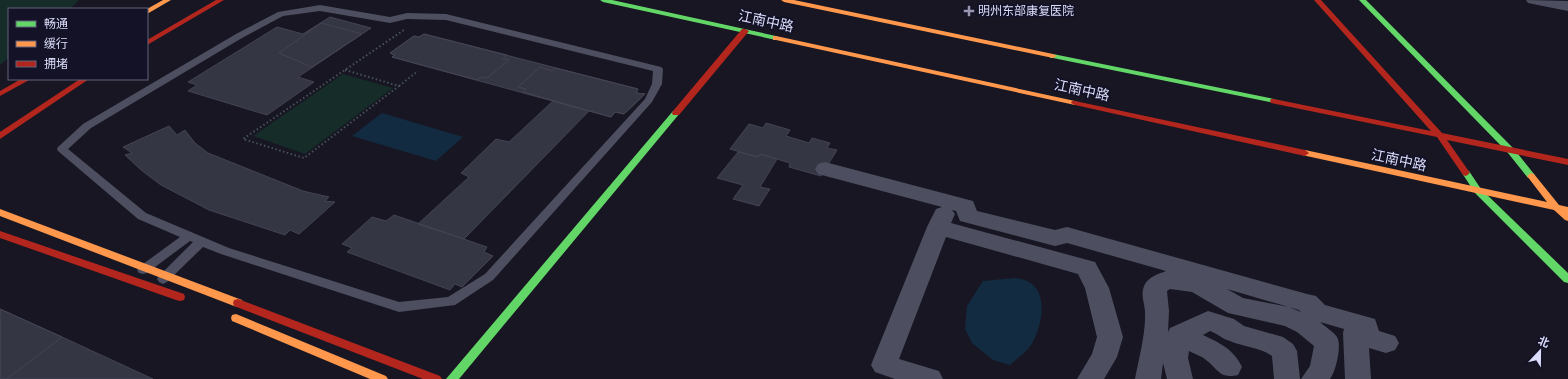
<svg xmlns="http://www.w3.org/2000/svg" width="1568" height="379" viewBox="0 0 1568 379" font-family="Raleway,'Noto Sans SC',sans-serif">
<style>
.green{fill:#162c29}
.water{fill:#132b41}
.building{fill:#353643;stroke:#434354}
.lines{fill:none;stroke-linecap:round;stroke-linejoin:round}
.path{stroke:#46525a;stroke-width:2;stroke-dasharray:1.5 2.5;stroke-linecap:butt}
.lane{fill:#4d4f61;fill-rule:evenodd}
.street{fill:#4d4f61;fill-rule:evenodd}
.fast{fill:#63d668;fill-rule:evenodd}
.slow{fill:#ff974d;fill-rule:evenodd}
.jam{fill:#b3261e;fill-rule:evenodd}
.poi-dot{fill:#9697af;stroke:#131226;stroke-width:1.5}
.labels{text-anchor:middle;stroke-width:4;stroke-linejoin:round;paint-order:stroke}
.far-poi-label{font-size:12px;fill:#dbddfb;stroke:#131226;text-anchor:start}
.street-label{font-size:14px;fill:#dbddfb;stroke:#131226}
</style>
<rect width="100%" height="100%" fill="#171622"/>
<path class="green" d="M 0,0 L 79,0 L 70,9 L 9,9 L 9,58 L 0,65 Z
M 343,74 L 393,88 L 305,154 L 253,136 Z"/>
<path class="water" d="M 382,113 L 463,137 L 436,161 L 352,136 Z
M 1015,278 C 1019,279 1024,279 1027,281 C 1051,292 1041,332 1029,348 C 1024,354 1016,359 1010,365 L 993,360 L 972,343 L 965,329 L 967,306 L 983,281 Z"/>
<path class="building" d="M 330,17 L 371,28 L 298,77 L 314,82 L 267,115 L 188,91 L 197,85 L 188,82 L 277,27 L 303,34 Z
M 321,23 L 362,34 L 312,67 L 279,53 Z
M 424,34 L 507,55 L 503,59 L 509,60 L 487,78 L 481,77 L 477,80 L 392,57 L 395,55 L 390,53 L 414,36 L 419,37 Z
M 424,34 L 638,89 L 636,93 L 645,94 L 624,114 L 615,112 L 611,117 L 392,57 L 395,55 L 390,53 L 414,36 L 419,37 Z
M 540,67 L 552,71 L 555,68 L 638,89 L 636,93 L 645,94 L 624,114 L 615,112 L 611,117 L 523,92 L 526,89 L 518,87 Z
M 553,101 L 589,111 L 464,239 L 418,224 L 469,177 L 461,173 L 496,139 L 509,142 Z
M 766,123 L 790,130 L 786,136 L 809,143 L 812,138 L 830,143 L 827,148 L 837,150 L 821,176 L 789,167 L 790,163 L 760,154 L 758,157 L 730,149 L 749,124 L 763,128 Z
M 169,126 L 177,135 L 185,130 L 195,143 L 208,153 L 303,191 L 329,197 L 325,201 L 335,202 L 299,234 L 290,230 L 285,235 L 209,210 L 161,185 L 141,170 L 125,155 L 132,153 L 123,147 Z
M 738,152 L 758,157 L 760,154 L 777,159 L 760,187 L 770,189 L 759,206 L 733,199 L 743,185 L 717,178 Z
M 394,215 L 487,247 L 484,252 L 493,256 L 462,287 L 455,284 L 450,290 L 347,252 L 352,248 L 342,244 L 372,217 L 386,221 Z
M 0,309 L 62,337 L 153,379 L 0,379 Z
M 0,309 L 62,337 L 7,379 L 0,379 Z"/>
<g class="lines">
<path class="path" d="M 345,70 L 399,86 L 304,158 L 243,139 L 404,30
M 399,86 L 418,71"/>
<path class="lane" d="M 320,5 L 390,17 L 407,13 L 446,14 L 661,67 L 663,69 L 662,84 L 652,102 L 493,280 L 455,305 L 399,312 L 221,254 L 203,247 L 167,282 L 163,284 L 159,282 L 157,279 L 159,276 L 193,242 L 190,241 L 147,273 L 143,274 L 139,273 L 137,270 L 139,267 L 180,237 L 138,219 L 58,151 L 57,149 L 58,147 L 83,124 L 236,34 L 278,12 ZM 320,11 L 390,23 L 407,19 L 446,20 L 653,71 L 652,84 L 645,99 L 485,274 L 448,297 L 399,302 L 229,248 L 146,213 L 68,149 L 91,128 L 242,38 L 283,16 Z"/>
<path class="street" d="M 1526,0 L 1568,1 L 1568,11 L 1528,3 Z
M 825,162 L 973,201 L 977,211 L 1055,230 L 1067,227 L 1307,294 L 1316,296 L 1325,305 L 1375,319 L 1379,331 L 1395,336 L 1399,343 L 1395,350 L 1386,353 L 1369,348 L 1371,379 L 1345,379 L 1343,333 L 1344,329 L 1320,322 C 1325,327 1333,331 1337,337 C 1342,345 1336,371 1330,379 L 1301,379 L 1310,366 L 1314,346 L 1297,332 L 1285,326 L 1228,313 L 1192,292 L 1170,289 L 1167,291 L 1169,311 L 1168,332 L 1170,328 L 1208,311 L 1234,319 L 1244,326 L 1283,337 L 1293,344 L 1297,351 L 1300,379 L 1274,379 L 1272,356 C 1260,347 1243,347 1230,341 C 1222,339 1217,333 1210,331 L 1203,335 C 1220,343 1233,349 1242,367 L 1238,375 C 1219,379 1219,370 1206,360 C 1202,356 1194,354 1189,351 L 1188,358 L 1193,379 L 1167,379 L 1163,363 L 1161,379 L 1135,379 C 1139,357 1146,334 1145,311 C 1144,301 1140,294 1145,284 C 1149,277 1158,274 1166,271 L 1067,243 L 1055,246 L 960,221 L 956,211 L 952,210 L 955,214 L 951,223 L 1095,262 L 1109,288 L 1123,337 L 1117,357 L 1104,379 L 1077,379 L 1092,354 L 1097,337 L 1085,288 L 1078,274 L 946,237 L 899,359 L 939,371 L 943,379 L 895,379 L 875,372 L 871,365 L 927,227 L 936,209 L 942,207 L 818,174 L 815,169 L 818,164 ZM 1227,289 L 1299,310 L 1301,312 L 1289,307 L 1243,298 Z"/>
<path class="fast" d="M 600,0 L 612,0 L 776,36 L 780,38 L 776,40 L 603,2 Z
M 1359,0 L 1366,0 L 1514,149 L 1534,174 L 1535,176 L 1534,178 L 1528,178 L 1508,153 Z
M 1050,54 L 1053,54 L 1274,99 L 1278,101 L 1274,103 L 1053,58 L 1050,58 Z
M 673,111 L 676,111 L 680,113 L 459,379 L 446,379 Z
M 1466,170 L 1469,171 L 1481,189 L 1568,273 L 1568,283 L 1564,282 L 1475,193 L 1462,173 Z"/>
<path class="slow" d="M 163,0 L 171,0 L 147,14 L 147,9 Z
M 781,0 L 794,0 L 1053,54 L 1057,56 L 1053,58 L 784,2 Z
M 773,36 L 776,36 L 1075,101 L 1079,103 L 1075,105 L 776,40 L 773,40 Z
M 1305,150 L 1547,202 L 1527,176 L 1531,173 L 1534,174 L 1559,205 L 1568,207 L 1568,221 L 1565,220 L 1554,210 L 1302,155 L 1301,153 L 1302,151 Z
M 0,209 L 242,300 L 243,303 L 242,306 L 238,307 L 234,306 L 0,216 Z
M 236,314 L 386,376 L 388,379 L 370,379 L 232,321 L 231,318 L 232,315 Z"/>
<path class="jam" d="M 216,0 L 224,0 L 147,45 L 147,40 Z
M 1314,0 L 1321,0 L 1442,133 L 1568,159 L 1568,165 L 1447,140 L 1470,173 L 1466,176 L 1463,175 L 1437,137 L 1271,103 L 1270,101 L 1271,99 L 1274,99 L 1431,131 Z
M 742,29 L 745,29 L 749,31 L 679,115 L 673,115 L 672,113 L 673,111 Z
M 21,79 L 31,79 L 0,96 L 0,91 Z
M 80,79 L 89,79 L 0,139 L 0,132 Z
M 1072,101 L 1075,101 L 1305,150 L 1309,153 L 1305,156 L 1075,105 L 1071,103 Z
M 0,231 L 184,294 L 185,297 L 184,300 L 180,301 L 176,300 L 0,238 Z
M 238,299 L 440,376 L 442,379 L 423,379 L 234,306 L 233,303 L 234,300 Z"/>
</g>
<path class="poi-dot" d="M967 5h4v4h4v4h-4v4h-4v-4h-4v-4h4z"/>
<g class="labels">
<g class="far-poi-label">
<text x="978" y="15">明州东部康复医院</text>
</g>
<g class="street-label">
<text transform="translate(766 21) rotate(12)" y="5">江南中路</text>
<text transform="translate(1082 90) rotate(12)" y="5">江南中路</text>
<text transform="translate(1399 160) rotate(12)" y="5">江南中路</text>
</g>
</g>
<rect x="8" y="8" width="140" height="72" fill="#131226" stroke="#63637b"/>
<rect x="16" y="21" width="20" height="6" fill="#63d668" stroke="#63637b"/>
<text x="44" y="28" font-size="12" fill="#dbddfb">畅通</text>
<rect x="16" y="41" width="20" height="6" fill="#ff974d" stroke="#63637b"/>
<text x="44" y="48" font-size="12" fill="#dbddfb">缓行</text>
<rect x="16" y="61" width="20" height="6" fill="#b3261e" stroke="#63637b"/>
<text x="44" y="68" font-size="12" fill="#dbddfb">拥堵</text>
<g transform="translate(1540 351) rotate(22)" stroke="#131226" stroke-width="3" paint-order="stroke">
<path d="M0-3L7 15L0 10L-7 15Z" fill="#dbddfb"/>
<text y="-6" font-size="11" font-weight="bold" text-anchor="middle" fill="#dbddfb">北</text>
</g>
</svg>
